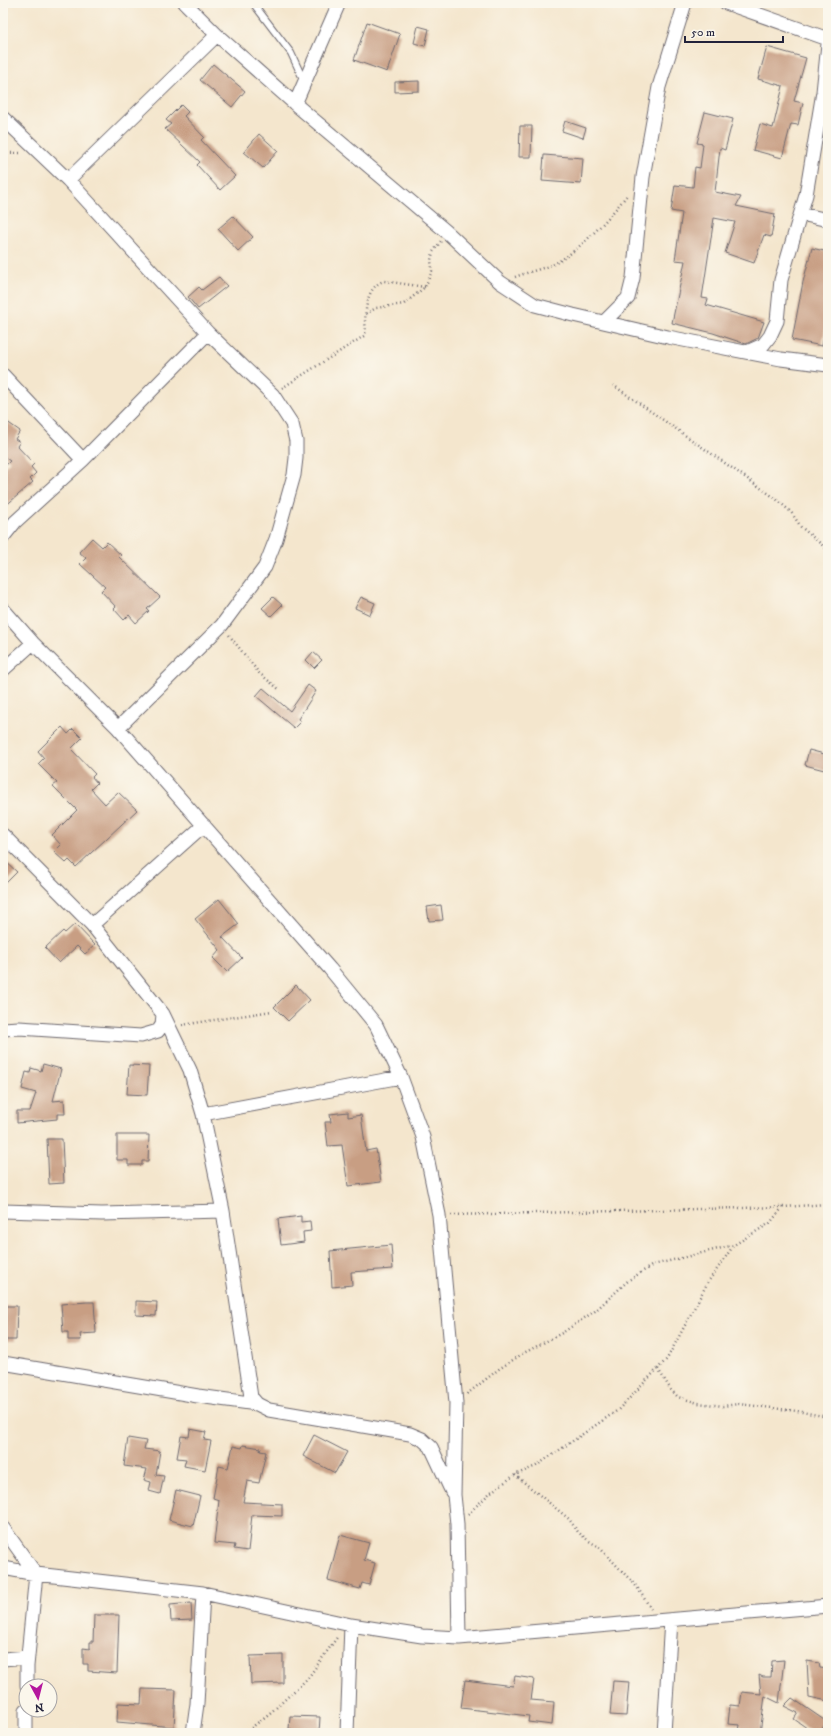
<svg xmlns="http://www.w3.org/2000/svg" width="831" height="1736" viewBox="0 0 831 1736" font-family="'IM FELL DW Pica',serif">
<style>
.building{fill:#c89e83}
.lines{fill:none;stroke-linecap:round;stroke-linejoin:round}
.lane-casing{stroke:#6c676e;stroke-width:8}
.street-casing{stroke:#6c676e;stroke-width:15}
.path{stroke:#6c676e;stroke-width:2.5;stroke-dasharray:1 3;stroke-linecap:butt}
.lane{stroke:#fff;stroke-width:6}
.street{stroke:#fff;stroke-width:13}
</style>
<rect width="100%" height="100%" fill="#fbf7ec"/>
<filter id="ink" filterUnits="userSpaceOnUse"><feTurbulence type="fractalNoise" baseFrequency=".025" numOctaves="2"/><feDisplacementMap in="SourceGraphic" scale="8" xChannelSelector="R" yChannelSelector="G"/><feConvolveMatrix kernelMatrix="1 2 1 2 8 2 1 2 1" color-interpolation-filters="sRGB"/></filter>
<filter id="wash" filterUnits="userSpaceOnUse"><feTurbulence type="fractalNoise" baseFrequency=".012" numOctaves="4" result="noise"/><feDisplacementMap in="SourceGraphic" scale="16" xChannelSelector="R" yChannelSelector="G"/><feGaussianBlur stdDeviation="0.9" result="paint"/><feColorMatrix in="noise" values="0 0 0 0 0 0 0 0 0 0 0 0 0 0 0 0 0 1.4 0 .05"/><feComposite in="paint" operator="in"/></filter>
<g filter="url(#wash)">
<rect width="100%" height="100%" fill="#f4e6cd"/>
<g id="blocks">
<path class="building" d="M 367,22 L 400,34 L 387,72 L 354,60 Z
M 418,26 L 429,29 L 425,46 L 414,43 Z
M 767,47 L 806,58 L 794,101 L 803,103 L 798,125 L 791,124 L 782,158 L 753,150 L 760,124 L 773,128 L 783,86 L 758,79 Z
M 213,64 L 245,91 L 232,107 L 200,80 Z
M 419,81 L 419,91 L 395,92 L 395,82 Z
M 181,105 L 188,112 L 184,116 L 204,137 L 201,140 L 235,176 L 220,190 L 197,165 L 200,162 L 165,129 L 171,124 L 166,120 Z
M 705,112 L 733,119 L 725,150 L 720,148 L 715,192 L 741,197 L 736,206 L 775,214 L 771,237 L 764,235 L 754,263 L 725,253 L 735,222 L 714,218 L 702,298 L 708,299 L 706,305 L 764,322 L 758,338 L 746,344 L 713,333 L 672,323 L 685,261 L 675,260 L 682,213 L 671,211 L 675,185 L 693,187 L 695,167 L 700,168 L 703,144 L 697,143 Z
M 565,121 L 586,128 L 583,138 L 562,131 Z
M 520,126 L 532,126 L 531,157 L 519,157 Z
M 259,134 L 278,151 L 263,168 L 244,152 Z
M 544,155 L 583,158 L 581,184 L 542,181 Z
M 233,216 L 253,237 L 238,251 L 218,229 Z
M 812,248 L 828,252 L 828,315 L 822,346 L 792,340 L 803,282 Z
M 219,277 L 227,286 L 198,309 L 188,297 L 199,287 L 202,290 Z
M 3,419 L 20,431 L 15,439 L 20,442 L 17,446 L 34,464 L 31,467 L 36,473 L 30,479 L 33,482 L 3,508 L 3,468 L 10,461 L 3,456 Z
M 92,538 L 102,547 L 107,542 L 121,555 L 119,557 L 160,597 L 147,609 L 149,611 L 136,623 L 129,615 L 124,620 L 114,609 L 116,607 L 101,591 L 105,587 L 80,564 L 86,558 L 79,552 Z
M 273,597 L 282,605 L 271,616 L 262,608 Z
M 361,597 L 375,603 L 370,615 L 355,608 Z
M 313,652 L 322,660 L 314,668 L 306,660 Z
M 308,685 L 316,691 L 298,719 L 301,721 L 294,728 L 256,696 L 263,688 L 290,711 Z
M 62,727 L 68,734 L 73,729 L 82,738 L 71,749 L 95,774 L 92,777 L 97,783 L 91,789 L 105,804 L 118,792 L 137,810 L 76,867 L 69,860 L 66,863 L 54,852 L 61,845 L 52,835 L 77,810 L 53,786 L 57,783 L 38,764 L 44,758 L 38,751 Z
M 809,750 L 828,755 L 828,771 L 805,765 Z
M 3,859 L 17,872 L 3,886 Z
M 219,899 L 239,924 L 222,937 L 242,958 L 227,972 L 213,958 L 220,950 L 195,919 Z
M 441,905 L 443,920 L 429,921 L 427,907 Z
M 75,924 L 95,945 L 85,954 L 77,946 L 59,963 L 45,948 L 63,931 L 65,933 Z
M 296,985 L 310,1000 L 288,1021 L 274,1007 Z
M 43,1064 L 61,1069 L 53,1101 L 64,1100 L 65,1114 L 57,1114 L 57,1119 L 17,1123 L 17,1111 L 30,1111 L 36,1093 L 22,1089 L 26,1072 L 30,1073 L 31,1068 L 41,1071 Z
M 129,1065 L 149,1066 L 147,1095 L 127,1094 Z
M 348,1112 L 348,1117 L 361,1115 L 366,1151 L 376,1149 L 381,1182 L 348,1186 L 342,1145 L 328,1146 L 325,1122 L 331,1122 L 330,1114 Z
M 117,1135 L 149,1135 L 148,1161 L 142,1161 L 142,1165 L 128,1165 L 128,1160 L 117,1160 Z
M 47,1139 L 62,1139 L 64,1183 L 49,1184 Z
M 301,1216 L 301,1222 L 310,1221 L 311,1231 L 303,1232 L 304,1242 L 281,1245 L 278,1219 Z
M 391,1245 L 393,1269 L 351,1272 L 352,1285 L 332,1287 L 330,1251 Z
M 136,1301 L 157,1302 L 156,1316 L 136,1315 Z
M 87,1302 L 94,1302 L 96,1333 L 80,1334 L 81,1340 L 68,1340 L 68,1332 L 63,1332 L 61,1304 Z
M 3,1306 L 17,1306 L 16,1340 L 3,1340 Z
M 190,1429 L 206,1432 L 204,1440 L 211,1441 L 205,1470 L 184,1466 L 186,1459 L 177,1458 L 181,1436 L 189,1437 Z
M 314,1435 L 347,1452 L 335,1473 L 303,1456 Z
M 128,1438 L 146,1441 L 144,1449 L 160,1451 L 156,1475 L 164,1476 L 160,1494 L 149,1491 L 151,1482 L 144,1480 L 147,1469 L 124,1466 Z
M 243,1445 L 261,1448 L 260,1451 L 266,1452 L 259,1483 L 247,1481 L 243,1502 L 282,1504 L 282,1516 L 252,1515 L 248,1551 L 234,1549 L 235,1545 L 214,1543 L 219,1500 L 213,1498 L 219,1466 L 228,1468 L 233,1446 L 242,1448 Z
M 176,1490 L 200,1496 L 193,1526 L 169,1520 Z
M 340,1535 L 369,1543 L 364,1560 L 375,1563 L 369,1585 L 362,1583 L 360,1589 L 328,1580 Z
M 191,1603 L 192,1620 L 171,1621 L 170,1605 Z
M 94,1615 L 119,1615 L 117,1673 L 88,1671 L 88,1664 L 83,1664 L 83,1648 L 90,1649 L 90,1642 L 93,1642 Z
M 283,1655 L 283,1683 L 251,1684 L 250,1656 Z
M 784,1660 L 779,1703 L 765,1696 L 760,1733 L 739,1731 L 740,1725 L 728,1724 L 730,1705 L 740,1706 L 742,1692 L 761,1694 L 759,1675 L 763,1677 L 771,1677 L 772,1661 Z
M 807,1661 L 819,1663 L 820,1668 L 828,1669 L 828,1701 L 809,1697 Z
M 515,1676 L 534,1679 L 531,1700 L 554,1702 L 552,1725 L 528,1722 L 529,1716 L 461,1708 L 465,1680 L 513,1686 Z
M 613,1681 L 629,1682 L 626,1716 L 610,1715 Z
M 142,1689 L 176,1690 L 174,1727 L 117,1722 L 118,1703 L 141,1704 Z
M 792,1698 L 827,1722 L 820,1731 L 817,1729 L 814,1733 L 794,1719 L 798,1713 L 784,1706 Z
M 290,1716 L 320,1717 L 319,1733 L 292,1733 L 292,1729 L 289,1729 Z"/>
</g>
</g>
<g filter="url(#ink)">
<use href="#blocks" fill-opacity="0" stroke="#6c676e" stroke-width="1"/>
<g class="lines">
<g class="lane-casing">
<path id="lane" d="M 253,3 L 291,53 L 304,81"/>
</g>
<g class="street-casing">
<path id="street" d="M 185,3 L 217,35 L 295,104 L 448,233 L 500,282 L 535,305 L 573,315 L 668,337 L 781,359 L 828,365
M 726,3 L 828,39
M 295,104 L 339,3
M 3,118 L 68,180 L 208,333 L 273,395 L 292,424 L 296,441 L 296,458 L 294,475 L 276,539 L 265,567 L 222,625 L 118,728
M 68,180 L 217,35
M 801,214 L 828,220
M 604,322 L 628,298 L 633,278 L 643,177 L 659,87 L 685,3
M 747,352 L 763,345 L 770,336 L 777,321 L 781,280 L 806,195 L 823,92 L 828,44
M 3,375 L 83,460
M 3,537 L 15,522 L 83,460 L 208,333
M 3,609 L 33,643 L 118,728 L 330,969 L 376,1025 L 401,1077 L 423,1137 L 439,1215 L 456,1403 L 454,1495 L 457,1524 L 459,1638
M 3,670 L 33,643
M 3,835 L 92,925 L 163,1014 L 190,1070 L 203,1114 L 223,1211 L 251,1397 L 257,1404 L 269,1410 L 410,1434 L 422,1439 L 431,1447 L 452,1492
M 92,925 L 204,825
M 3,1029 L 19,1028 L 141,1036 L 158,1031 L 162,1025 L 163,1014
M 203,1114 L 401,1077
M 3,1211 L 102,1214 L 223,1211
M 3,1363 L 198,1396 L 257,1404
M 3,1528 L 36,1574 L 27,1666 L 27,1686
M 3,1568 L 36,1574 L 203,1593 L 351,1625 L 422,1636 L 459,1638 L 828,1606
M 3,1659 L 28,1657
M 26,1733 L 26,1710
M 193,1733 L 197,1704 L 203,1593
M 347,1733 L 351,1625
M 664,1733 L 671,1620"/>
</g>
<path class="path" d="M 3,153 L 22,153
M 515,277 C 528,272 542,269 554,264 C 581,250 609,218 628,194
M 366,314 L 376,308 L 404,304 L 425,287 L 432,271 L 431,260 L 433,252 L 441,241
M 613,385 L 775,498 L 791,512 L 801,527 L 828,550
M 282,388 L 364,336 C 367,331 365,325 365,320 C 366,305 368,286 384,281 L 425,287
M 229,635 L 259,673 L 280,690
M 182,1025 L 272,1011
M 451,1215 L 783,1207 L 828,1204
M 658,1369 L 671,1390 L 678,1397 L 698,1403 L 723,1406 L 739,1404 L 797,1411 L 828,1417
M 467,1394 L 499,1369 L 522,1354 L 562,1333 L 595,1311 L 629,1280 L 653,1265 L 734,1245
M 515,1475 L 569,1519 L 578,1532 L 589,1541 L 599,1547 L 637,1587 L 651,1609
M 468,1514 L 491,1492 L 515,1475 L 536,1466 L 618,1410 L 667,1359 L 708,1282 L 734,1245 L 770,1223 L 783,1207
M 245,1733 L 276,1708 L 308,1678 L 338,1636"/>
<use href="#lane" class="lane"/>
<use href="#street" class="street"/>
</g>
</g>
<rect width="831" height="1736" fill="none" stroke="#fbf7ec" stroke-width="16"/>
<g transform="translate(38 1698) rotate(173)"><circle r="19" fill="#fbf7ec" stroke="#a4a2a5"/>
<path d="M0-3L7 15L0 10L-7 15Z" fill="#b5179e"/>
<text y="-6" font-size="11" font-weight="bold" text-anchor="middle" fill="#22223b">N</text>
</g>
<path d="M685 36v6h98v-6" fill="none" stroke="#22223b" stroke-width="2"/>
<text x="691" y="36" font-size="12" fill="#22223b" stroke="#fbf7ec" stroke-width="3" paint-order="stroke">50 m</text>
</svg>
